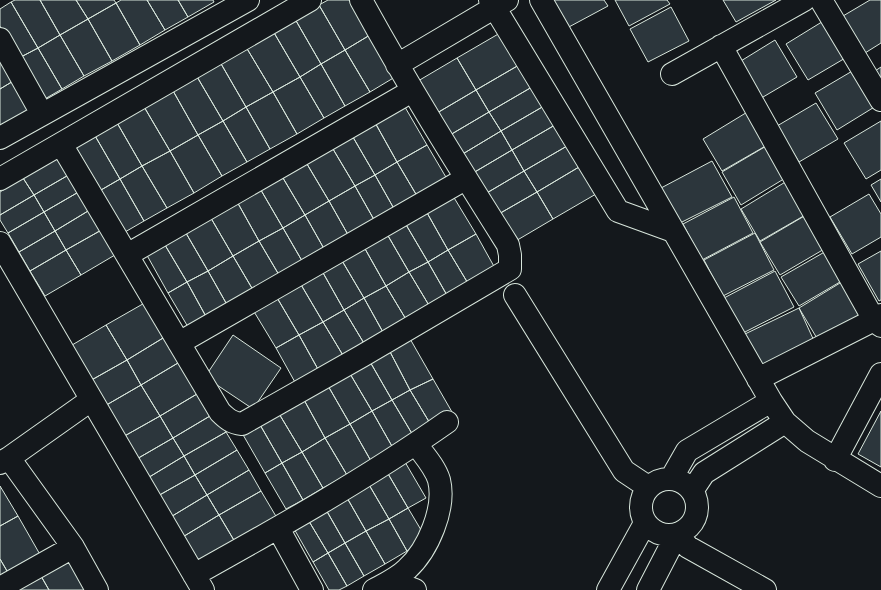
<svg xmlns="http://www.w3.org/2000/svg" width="881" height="590" viewBox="0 0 881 590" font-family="'Asap Condensed',sans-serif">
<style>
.building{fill:#2c363c;stroke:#d8e6dc}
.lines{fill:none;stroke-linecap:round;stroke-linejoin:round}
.minor-casing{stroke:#d8e6dc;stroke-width:24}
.minor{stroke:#14181c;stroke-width:22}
</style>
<rect width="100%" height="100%" fill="#14181c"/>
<path class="building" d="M 15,0 L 40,0 L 60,35 L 38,48 L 11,2 Z
M 40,0 L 76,0 L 88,19 L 60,35 Z
M 76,0 L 114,0 L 116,3 L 88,19 Z
M 121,0 L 147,0 L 165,30 L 140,45 L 116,3 Z
M 147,0 L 178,0 L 188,17 L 165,30 Z
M 178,0 L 213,0 L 214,2 L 188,17 Z
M 328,0 L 349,0 L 370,35 L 345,50 L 319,5 Z
M 552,0 L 604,0 L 608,6 L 567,28 Z
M 615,0 L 667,0 L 670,4 L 629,26 Z
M 723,0 L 776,0 L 736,22 Z
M 870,0 L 881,0 L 881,43 L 865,53 L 843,16 Z
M 11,2 L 38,48 L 19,58 L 0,26 L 0,9 Z
M 116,3 L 140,45 L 112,61 L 88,19 Z
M 319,5 L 345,50 L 321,64 L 295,19 Z
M 671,7 L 689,41 L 648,62 L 630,29 Z
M 88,19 L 112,61 L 84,76 L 60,35 Z
M 295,19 L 321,64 L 300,77 L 273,31 Z
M 825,20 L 847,57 L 808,80 L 786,44 Z
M 273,31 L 300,77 L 273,92 L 246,47 Z
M 500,33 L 519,65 L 476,90 L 457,58 Z
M 60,35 L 84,76 L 62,89 L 38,48 Z
M 370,35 L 395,77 L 370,92 L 345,50 Z
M 775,40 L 797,77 L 758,100 L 736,64 Z
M 246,47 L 273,92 L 246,107 L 220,62 Z
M 38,48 L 62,89 L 43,100 L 19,58 Z
M 345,50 L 370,92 L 345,106 L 321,64 Z
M 0,56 L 15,80 L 0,89 Z
M 457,58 L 476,90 L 437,113 L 418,81 Z
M 220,62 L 246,107 L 223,121 L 196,75 Z
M 321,64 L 345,106 L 324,118 L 300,77 Z
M 519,65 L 532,87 L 489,112 L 476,90 Z
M 881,67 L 881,81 L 875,71 Z
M 854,70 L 876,106 L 837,130 L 815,93 Z
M 196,75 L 223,121 L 198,135 L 172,89 Z
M 300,77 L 324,118 L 297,134 L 273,92 Z
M 15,80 L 33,109 L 0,129 L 0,89 Z
M 532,87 L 544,106 L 501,131 L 489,112 Z
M 172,89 L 198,135 L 170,151 L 143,105 Z
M 476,90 L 489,112 L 450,135 L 437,113 Z
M 273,92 L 297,134 L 270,149 L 246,107 Z
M 402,102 L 427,145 L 397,162 L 373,119 Z
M 816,103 L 838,139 L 799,162 L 777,126 Z
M 143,105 L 170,151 L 142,166 L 116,121 Z
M 544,106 L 555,125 L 512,150 L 501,131 Z
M 246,107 L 270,149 L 247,162 L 223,121 Z
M 749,111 L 769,144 L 722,171 L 703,139 Z
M 489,112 L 501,131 L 461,155 L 450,135 Z
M 373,119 L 397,162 L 375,175 L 350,132 Z
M 116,121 L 142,166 L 120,179 L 94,134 Z
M 223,121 L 247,162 L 222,176 L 198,135 Z
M 881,121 L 881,170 L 866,179 L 844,143 Z
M 555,125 L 567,146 L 524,171 L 512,150 Z
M 501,131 L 512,150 L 473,173 L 461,155 Z
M 350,132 L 375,175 L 355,186 L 330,144 Z
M 94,134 L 120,179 L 101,190 L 74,144 Z
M 198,135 L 222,176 L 194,193 L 170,151 Z
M 330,144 L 355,186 L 329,201 L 304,159 Z
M 427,145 L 450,184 L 420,201 L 397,162 Z
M 768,145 L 787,177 L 741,205 L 722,172 Z
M 567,146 L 579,167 L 537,192 L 524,171 Z
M 512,150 L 524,171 L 485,194 L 473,173 Z
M 170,151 L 194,193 L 167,208 L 142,166 Z
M 62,156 L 72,173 L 34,195 L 23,178 Z
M 304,159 L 329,201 L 305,215 L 280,173 Z
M 712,161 L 732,197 L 680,223 L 661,188 Z
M 397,162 L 420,201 L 397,214 L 375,175 Z
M 142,166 L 167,208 L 144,221 L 120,179 Z
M 579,167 L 596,194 L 553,219 L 537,192 Z
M 524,171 L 537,192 L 497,215 L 485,194 Z
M 72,173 L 82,190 L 44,212 L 34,195 Z
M 280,173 L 305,215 L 283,228 L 258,185 Z
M 375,175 L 397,214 L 377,225 L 355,186 Z
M 23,178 L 34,195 L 0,215 L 0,192 Z
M 120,179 L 144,221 L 125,232 L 101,190 Z
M 881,179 L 881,202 L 871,185 Z
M 787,181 L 807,214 L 760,241 L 741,209 Z
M 258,185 L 283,228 L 259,241 L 235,198 Z
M 355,186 L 377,225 L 351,240 L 329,201 Z
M 82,190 L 93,208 L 55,231 L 44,212 Z
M 537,192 L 553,219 L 514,242 L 497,215 Z
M 869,194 L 881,214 L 881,237 L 852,254 L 830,217 Z
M 34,195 L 44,212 L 8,233 L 0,220 L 0,215 Z
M 453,196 L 476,234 L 448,250 L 426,211 Z
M 734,197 L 753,233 L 702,260 L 683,224 Z
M 235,198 L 259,241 L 233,256 L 208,213 Z
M 329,201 L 351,240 L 327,254 L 305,215 Z
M 93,208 L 105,228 L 66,250 L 55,231 Z
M 426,211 L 448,250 L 428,262 L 405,223 Z
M 44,212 L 55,231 L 19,252 L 8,233 Z
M 208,213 L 233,256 L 208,271 L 183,228 Z
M 305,215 L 327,254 L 305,266 L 283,228 Z
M 806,215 L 826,248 L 780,275 L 760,242 Z
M 405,223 L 428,262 L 409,272 L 387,234 Z
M 105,228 L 120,252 L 81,275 L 66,250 Z
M 183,228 L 208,271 L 187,282 L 162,240 Z
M 283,228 L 305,266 L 282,280 L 259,241 Z
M 55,231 L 66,250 L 30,271 L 19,252 Z
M 755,233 L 774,270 L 723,296 L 704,260 Z
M 387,234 L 409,272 L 386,286 L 364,247 Z
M 476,234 L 496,270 L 469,285 L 448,250 Z
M 162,240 L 187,282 L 168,293 L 144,250 Z
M 259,241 L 282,280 L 256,295 L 233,256 Z
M 364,247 L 386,286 L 364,298 L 341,259 Z
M 66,250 L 81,275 L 45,296 L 30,271 Z
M 448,250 L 469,285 L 448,297 L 428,262 Z
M 828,250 L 845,279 L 799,306 L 781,277 Z
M 881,251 L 881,300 L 879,301 L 858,264 Z
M 233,256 L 256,295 L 230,310 L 208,271 Z
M 341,259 L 364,298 L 344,310 L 322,271 Z
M 428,262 L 448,297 L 430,307 L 409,272 Z
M 208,271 L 230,310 L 209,322 L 187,282 Z
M 322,271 L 344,310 L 323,322 L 300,283 Z
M 775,271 L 794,307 L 743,333 L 724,298 Z
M 409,272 L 430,307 L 407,321 L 386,286 Z
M 845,280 L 864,313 L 818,340 L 799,308 Z
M 187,282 L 209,322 L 191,332 L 168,293 Z
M 300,283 L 323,322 L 299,335 L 276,296 Z
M 386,286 L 407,321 L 384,334 L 364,298 Z
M 276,296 L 299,335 L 276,348 L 253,310 Z
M 364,298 L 384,334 L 365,345 L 344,310 Z
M 148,301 L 168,335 L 127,360 L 106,325 Z
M 799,308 L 815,343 L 764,370 L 745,334 Z
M 344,310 L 365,345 L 344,357 L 323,322 Z
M 323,322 L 344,357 L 319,371 L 299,335 Z
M 106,325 L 127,360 L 88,382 L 67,348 Z
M 168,335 L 183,360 L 141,385 L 127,360 Z
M 233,335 L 281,368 L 253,409 L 205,377 Z
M 299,335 L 319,371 L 296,384 L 276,348 Z
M 409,337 L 433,379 L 410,390 L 388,348 Z
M 388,348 L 410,390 L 392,400 L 369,360 Z
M 127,360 L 141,385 L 103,407 L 88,382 Z
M 183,360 L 202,391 L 160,416 L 141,385 Z
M 369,360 L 392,400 L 372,411 L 349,372 Z
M 349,372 L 372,411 L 350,424 L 327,384 Z
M 433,379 L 452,412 L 431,425 L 410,390 Z
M 327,384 L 350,424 L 325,438 L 303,398 Z
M 141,385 L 160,416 L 121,438 L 103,407 Z
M 410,390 L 431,425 L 414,437 L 392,400 Z
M 202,391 L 215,413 L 173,438 L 160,416 Z
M 303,398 L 325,438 L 302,452 L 278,412 Z
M 392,400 L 414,437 L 393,448 L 372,411 Z
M 372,411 L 393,448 L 371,461 L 350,424 Z
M 881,411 L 881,467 L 858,454 Z
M 278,412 L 302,452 L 282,463 L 259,423 Z
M 215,413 L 226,432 L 184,456 L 173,438 Z
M 160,416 L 173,438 L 135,460 L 121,438 Z
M 259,423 L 282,463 L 265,473 L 242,433 Z
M 350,424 L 371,461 L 347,475 L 325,438 Z
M 226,432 L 237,450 L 195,475 L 184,456 Z
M 173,438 L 184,456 L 146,479 L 135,460 Z
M 325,438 L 347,475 L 323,488 L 302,452 Z
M 237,450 L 249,470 L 207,495 L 195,475 Z
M 302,452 L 323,488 L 303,500 L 282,463 Z
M 184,456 L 195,475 L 156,497 L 146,479 Z
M 405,462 L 426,498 L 408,508 L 387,472 Z
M 282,463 L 303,500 L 286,509 L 265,473 Z
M 249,470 L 261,491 L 219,515 L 207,495 Z
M 387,472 L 408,508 L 389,519 L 368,483 Z
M 195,475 L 207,495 L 169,518 L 156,497 Z
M 368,483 L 389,519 L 366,531 L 346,496 Z
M 0,486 L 18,516 L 0,526 Z
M 261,491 L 277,518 L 235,542 L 219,515 Z
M 207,495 L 219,515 L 181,538 L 169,518 Z
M 346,496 L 366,531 L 345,543 L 325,508 Z
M 325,508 L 345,543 L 328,553 L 307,518 Z
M 408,508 L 427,540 L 407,551 L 389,519 Z
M 219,515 L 235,542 L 197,565 L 181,538 Z
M 18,516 L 42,558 L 10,576 L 0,559 L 0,526 Z
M 307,518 L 328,553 L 313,562 L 293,527 Z
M 389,519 L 407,551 L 385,564 L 366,531 Z
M 366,531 L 385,564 L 364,576 L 345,543 Z
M 345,543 L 364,576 L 347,586 L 328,553 Z
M 69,551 L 92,590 L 49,590 L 37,569 Z
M 328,553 L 347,586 L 339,590 L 329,590 L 313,562 Z
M 0,559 L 10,576 L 0,582 Z
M 37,569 L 49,590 L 17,590 Z"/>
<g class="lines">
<g class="minor-casing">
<path id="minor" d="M 490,0 L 618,211 L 673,231
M 541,0 L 771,401 L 785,422 L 807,441 L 881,486
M 821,0 L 881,100
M 0,39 L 42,114
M 721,46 L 874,320 L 881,326
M 397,65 L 507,0
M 672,74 L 804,0
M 0,138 L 248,0
M 61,144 L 220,412 C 227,419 232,423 242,424 L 362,356 L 510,269 L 510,255 L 508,245 C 457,164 407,84 361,0
M 0,179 L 310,0
M 0,243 L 203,590
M 127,255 L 412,91
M 515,295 L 624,471 L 648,487
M 179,343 L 465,179
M 758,379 L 874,320 L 881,315
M 9,458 L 73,547 L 97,590
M 835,460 L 881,374
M 0,463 L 9,458 L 91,400
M641 507a28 28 0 1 1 56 0a28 28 0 1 1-56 0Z
M 671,479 L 687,451 L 771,401
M 692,491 L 704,473 L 785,422
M 278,528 L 312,590
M 194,575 C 280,527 366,479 447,422
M 391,581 L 415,590
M 0,588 L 73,547
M 374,590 C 385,584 398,578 407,569 C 428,550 446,508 439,480 C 435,467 424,455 416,444
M 608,590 L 645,523
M 648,590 L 677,534 L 688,547 L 765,590"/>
</g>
<use href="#minor" class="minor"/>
</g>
</svg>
